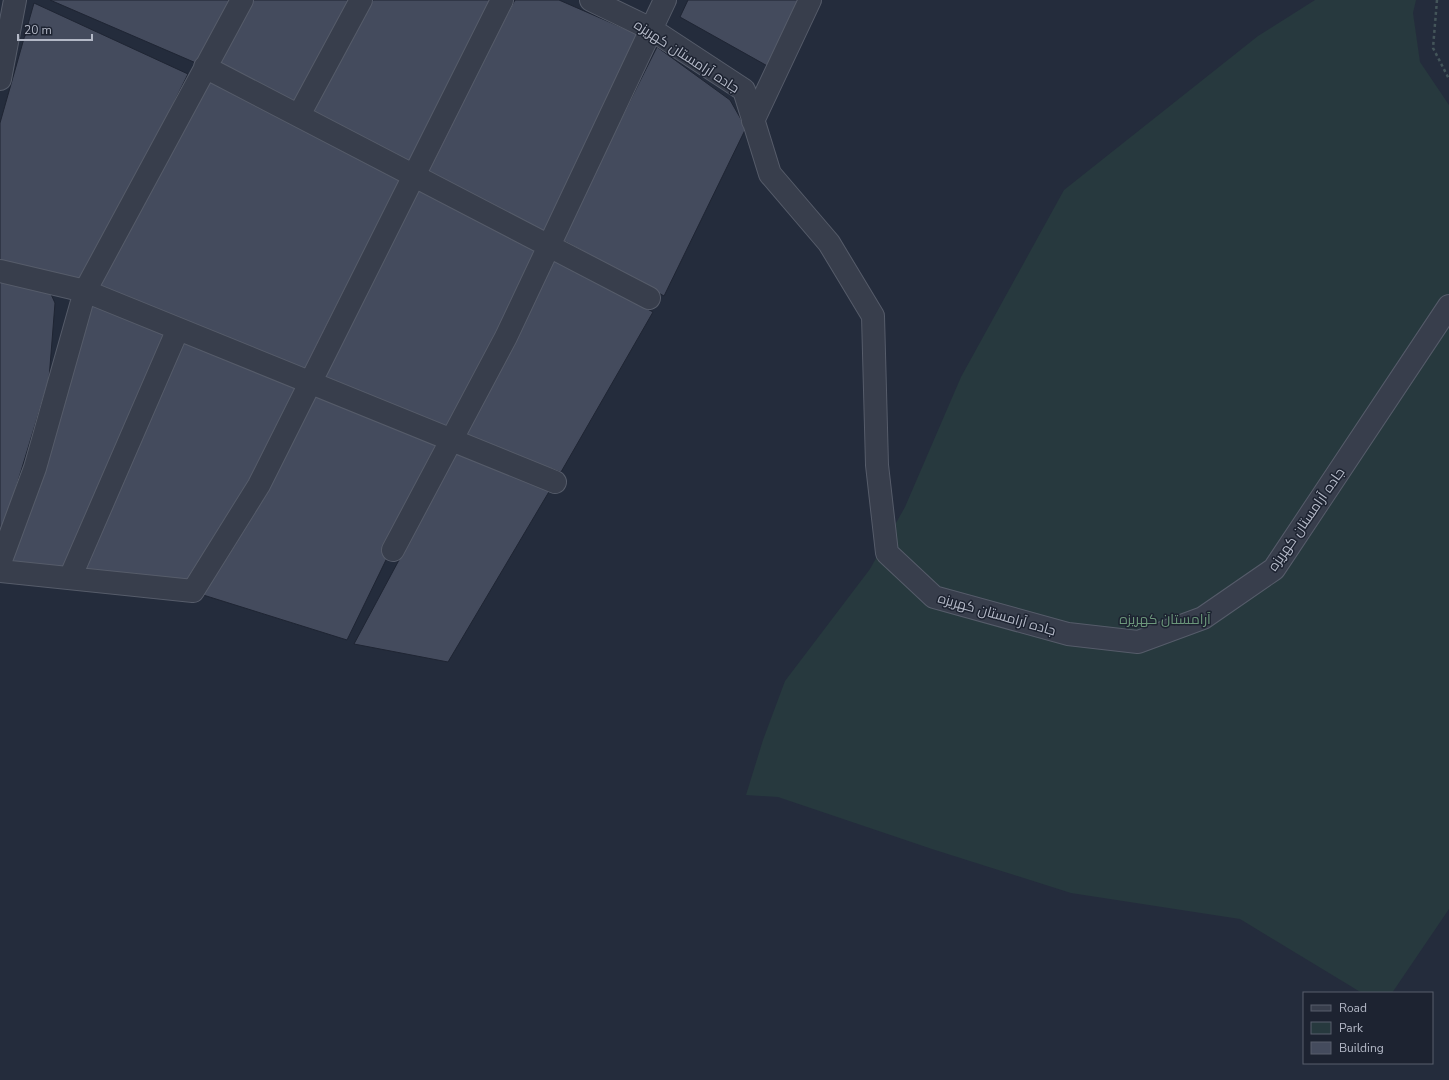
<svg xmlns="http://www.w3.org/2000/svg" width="1449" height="1080" viewBox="0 0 1449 1080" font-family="'Nunito Sans',Cairo,sans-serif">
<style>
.green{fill:#27393e}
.building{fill:#444b5d;stroke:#1f2533}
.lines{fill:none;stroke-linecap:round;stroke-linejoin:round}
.street-casing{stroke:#565c6a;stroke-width:24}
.path{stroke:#44555a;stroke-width:2.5;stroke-dasharray:3 3;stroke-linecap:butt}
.street{stroke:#383e4c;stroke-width:22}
.labels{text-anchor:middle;stroke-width:3;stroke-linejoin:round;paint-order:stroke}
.street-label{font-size:14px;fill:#b4b9c7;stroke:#1d2331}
.park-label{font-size:14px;fill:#6c977b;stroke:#1d2331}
</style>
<rect width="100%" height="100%" fill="#242c3c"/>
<path class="green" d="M 1315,0 L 1416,0 L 1413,13 L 1420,62 L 1449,105 L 1449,909 L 1392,993 L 1362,993 L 1240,919 L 1071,893 L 932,849 L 778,797 L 746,795 L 763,740 L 785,681 L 870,569 L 905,507 L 961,377 L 1064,190 L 1258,36 Z"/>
<path class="building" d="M 50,0 L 232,0 L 196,63 Z
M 253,0 L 355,0 L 297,107 L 219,64 Z
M 373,0 L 491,0 L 411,166 L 312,114 Z
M 515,0 L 559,0 L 637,34 L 546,234 L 422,170 Z
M 688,0 L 801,0 L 771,68 L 680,17 Z
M 34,3 L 188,74 L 84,284 L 0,263 L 0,123 Z
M 657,47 L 730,100 L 746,128 L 664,296 L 561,239 Z
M 208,80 L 402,180 L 308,374 L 96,287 Z
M 416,188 L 537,251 L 449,432 L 320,380 Z
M 551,257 L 653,312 L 561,472 L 460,436 Z
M 0,281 L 50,292 L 55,303 L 49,379 L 11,504 L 0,536 Z
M 88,299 L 171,334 L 66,572 L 6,566 Z
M 183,339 L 303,385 L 191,584 L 82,573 Z
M 316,393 L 442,445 L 347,640 L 200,594 Z
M 459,448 L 550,490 L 448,662 L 354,644 Z"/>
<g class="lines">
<g class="street-casing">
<path id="street" d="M 242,0 L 85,291 L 555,482
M 591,0 L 651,29 L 744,90 L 770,174 L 829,243 L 873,316 L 877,465 L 887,553 L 934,597 L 1068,634 L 1138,642 L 1203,618 L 1274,569 L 1449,306
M 205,67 L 649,298
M 0,79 L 15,0
M 299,115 L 361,0
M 753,121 L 810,0
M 0,271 L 85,291 L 35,468 L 0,563
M 393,550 L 506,337 L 665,0
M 0,571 L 193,591 L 259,485 L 502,0
M 70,578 L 178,329"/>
</g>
<path class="path" d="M 1437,0 L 1433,48 L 1449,79"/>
<use href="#street" class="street"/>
</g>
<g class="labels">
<g class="street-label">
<text transform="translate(687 56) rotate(33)" y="5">جاده آرامستان کهریزه</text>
<text transform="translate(1306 519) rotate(-55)" y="5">جاده آرامستان کهریزه</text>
<text transform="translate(997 614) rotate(16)" y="5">جاده آرامستان کهریزه</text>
</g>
<g class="park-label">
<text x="1165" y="624">آرامستان کهریزه</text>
</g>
</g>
<rect x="1303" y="992" width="130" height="72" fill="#1d2331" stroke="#595f6d"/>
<rect x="1311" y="1005" width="20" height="6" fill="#383e4c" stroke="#595f6d"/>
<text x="1339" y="1012" font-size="12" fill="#b4b9c7">Road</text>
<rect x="1311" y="1022" width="20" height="12" fill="#27393e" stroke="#595f6d"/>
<text x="1339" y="1032" font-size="12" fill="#b4b9c7">Park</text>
<rect x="1311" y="1042" width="20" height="12" fill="#444b5d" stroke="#595f6d"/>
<text x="1339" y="1052" font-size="12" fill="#b4b9c7">Building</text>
<path d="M18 34v6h74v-6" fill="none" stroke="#b4b9c7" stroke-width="2"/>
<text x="24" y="34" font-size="12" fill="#b4b9c7" stroke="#1d2331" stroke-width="3" paint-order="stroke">20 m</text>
</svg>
